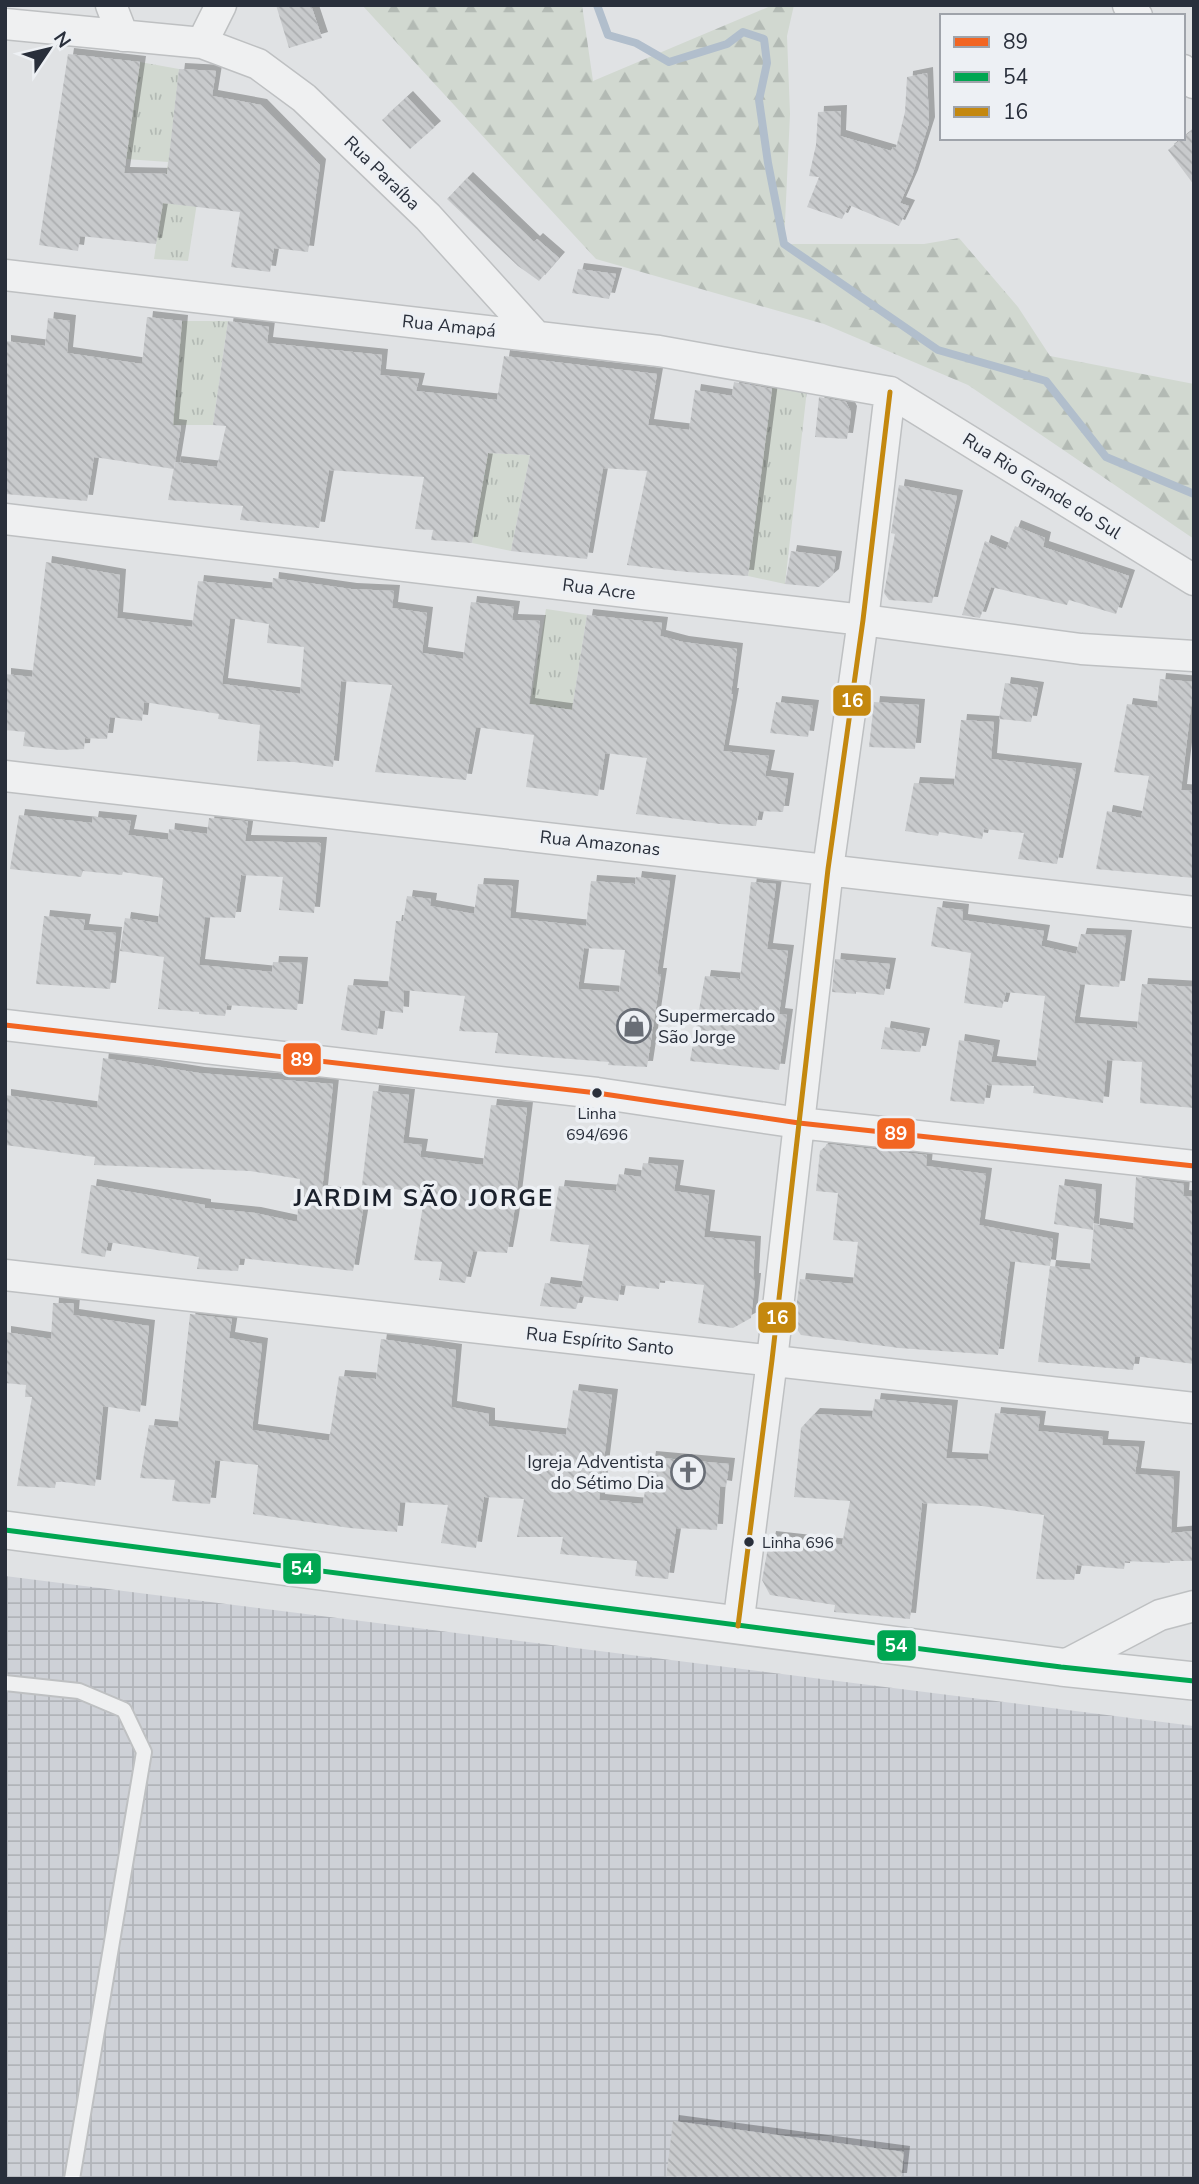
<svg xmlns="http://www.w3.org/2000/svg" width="1199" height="2184" viewBox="0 0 1199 2184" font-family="'Nunito Sans',sans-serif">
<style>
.industrial{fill:url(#industrial-grid)}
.grass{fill:url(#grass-tufts)}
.forest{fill:url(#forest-firs)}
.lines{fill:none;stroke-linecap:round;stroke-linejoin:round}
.stream{stroke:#b1becc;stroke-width:8}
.building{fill:url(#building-back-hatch);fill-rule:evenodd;filter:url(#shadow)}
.service-casing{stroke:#bec0c2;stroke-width:18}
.minor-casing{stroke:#bec0c2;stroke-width:33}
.tertiary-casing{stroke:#bec0c2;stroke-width:40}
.service{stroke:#eff0f1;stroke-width:14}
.minor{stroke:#eff0f1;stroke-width:30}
.tertiary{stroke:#eff0f1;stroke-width:37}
.bus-1-casing{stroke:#edf0f4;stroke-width:10}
.bus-2-casing{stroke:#edf0f4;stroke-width:10}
.bus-3-casing{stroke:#edf0f4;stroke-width:10}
.bus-1{stroke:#f26522;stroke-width:5}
.bus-2{stroke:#00a651;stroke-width:5}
.bus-3{stroke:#c4880f;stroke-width:5}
.bus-dot{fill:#292f3b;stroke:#edf0f4;stroke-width:2.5}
.labels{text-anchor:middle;stroke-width:7;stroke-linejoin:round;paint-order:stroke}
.bus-label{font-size:16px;fill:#292f3b;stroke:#edf0f4}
.street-label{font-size:18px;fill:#292f3b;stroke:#edf0f4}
.poi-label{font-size:18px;fill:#292f3b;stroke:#edf0f4;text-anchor:start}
.district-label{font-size:24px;font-weight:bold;letter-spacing:2px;fill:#1b212c;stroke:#edf0f4}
.line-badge{stroke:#edf0f4;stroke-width:2.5}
.badge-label{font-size:19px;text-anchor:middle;font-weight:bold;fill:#fff}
</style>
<defs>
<pattern id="industrial-grid" width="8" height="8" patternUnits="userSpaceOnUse" patternTransform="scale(1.75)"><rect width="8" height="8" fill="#ced1d7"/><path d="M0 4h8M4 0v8" fill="none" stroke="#b1b4b9"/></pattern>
<pattern id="grass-tufts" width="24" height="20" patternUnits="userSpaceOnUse" patternTransform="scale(1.75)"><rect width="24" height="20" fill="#d1d8d0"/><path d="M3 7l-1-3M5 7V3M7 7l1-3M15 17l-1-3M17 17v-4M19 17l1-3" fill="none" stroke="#b3bab4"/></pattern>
<pattern id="forest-firs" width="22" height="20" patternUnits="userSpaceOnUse" patternTransform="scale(1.75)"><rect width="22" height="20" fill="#d1d8d0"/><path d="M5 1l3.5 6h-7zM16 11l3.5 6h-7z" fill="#b3bab4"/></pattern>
<pattern id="building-back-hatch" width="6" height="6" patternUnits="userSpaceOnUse" patternTransform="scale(1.75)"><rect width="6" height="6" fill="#c8cacc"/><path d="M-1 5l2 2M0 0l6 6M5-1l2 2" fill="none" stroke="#acaeb0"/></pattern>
<filter id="shadow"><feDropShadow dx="6" dy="-6" stdDeviation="0" flood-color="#0004"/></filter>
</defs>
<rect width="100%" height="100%" fill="#e0e2e4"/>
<path class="industrial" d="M 5,1576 L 1194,1726 L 1194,2179 L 5,2179 Z"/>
<path class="grass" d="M 140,62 L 179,69 L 169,161 L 203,164 L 188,261 L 154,259 L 168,162 L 126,159 Z
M 182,321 L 228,321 L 213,425 L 171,425 Z
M 772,388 L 807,390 L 785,584 L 748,576 Z
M 488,453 L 530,455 L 511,551 L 472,543 Z
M 546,609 L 587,615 L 572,710 L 530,704 Z"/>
<path class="forest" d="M 362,5 L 582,5 L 593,81 L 773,5 L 794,5 L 787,36 L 790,114 L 784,244 L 924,244 L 959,238 L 1018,307 L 1050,356 L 1194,384 L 1194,539 L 968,385 L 824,324 L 596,259 Z"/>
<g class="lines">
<path class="stream" d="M 597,5 L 608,35 L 636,43 L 669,62 L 727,44 L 743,32 L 764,39 L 767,63 L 759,100 L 768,163 L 784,244 L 938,350 L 1046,381 L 1106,457 L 1194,494"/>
</g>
<path class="building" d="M 276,5 L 311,5 L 322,38 L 289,48 Z
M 68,54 L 140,62 L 124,173 L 167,174 L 179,69 L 216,71 L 212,96 L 261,105 L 320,165 L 308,252 L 274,248 L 270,272 L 231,267 L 240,212 L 163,203 L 156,244 L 80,236 L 78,251 L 39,245 Z
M 927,73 L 929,123 L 912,176 L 900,203 L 909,206 L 899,226 L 849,205 L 842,219 L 807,207 L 819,177 L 809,176 L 816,145 L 818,112 L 841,111 L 840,136 L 891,151 L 893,147 L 896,148 L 905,112 L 907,77 Z
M 407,97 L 435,127 L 410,149 L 382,120 Z
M 1194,129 L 1194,185 L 1168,150 Z
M 467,178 L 534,242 L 537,239 L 559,258 L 539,281 L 518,266 L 447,199 Z
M 578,269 L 616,274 L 609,299 L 572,293 Z
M 147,317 L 182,321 L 173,425 L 181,426 L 174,469 L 94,457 L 87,501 L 5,494 L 5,341 L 45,346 L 48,318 L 70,321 L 67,353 L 142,364 Z
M 228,321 L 269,327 L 267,343 L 382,355 L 380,375 L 419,379 L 416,391 L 497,400 L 504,356 L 657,374 L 648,425 L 689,430 L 695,390 L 732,396 L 734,382 L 772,389 L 748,576 L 687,572 L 627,565 L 647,471 L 603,468 L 587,559 L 511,551 L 530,455 L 488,453 L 472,543 L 431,540 L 433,530 L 415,529 L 424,477 L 329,470 L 319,528 L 240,520 L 243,506 L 168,500 L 175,462 L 217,467 L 226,426 L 213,425 Z
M 819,397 L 846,402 L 851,412 L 847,439 L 815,437 Z
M 899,485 L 957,496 L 932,603 L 889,600 L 884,593 L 895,534 L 891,533 Z
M 1015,526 L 1045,538 L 1043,547 L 1129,576 L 1116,614 L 1069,600 L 1067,605 L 991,587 L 980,618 L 962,615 L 985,541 L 1006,550 Z
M 791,551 L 836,557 L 833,575 L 819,587 L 785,584 Z
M 46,562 L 120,575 L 117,618 L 192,627 L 198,581 L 272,589 L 273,578 L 351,589 L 394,591 L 392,608 L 427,613 L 422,653 L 463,659 L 471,602 L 514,607 L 512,620 L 540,621 L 529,704 L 572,710 L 587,615 L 662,623 L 660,636 L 683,642 L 737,649 L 731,694 L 733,694 L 723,751 L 769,756 L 765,776 L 788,779 L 783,812 L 759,811 L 756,826 L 720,824 L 636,814 L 647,758 L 605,753 L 598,796 L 526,787 L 534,735 L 476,727 L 466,780 L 375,772 L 392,685 L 341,681 L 333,767 L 294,762 L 257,761 L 260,725 L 218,719 L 219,714 L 144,702 L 142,721 L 110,717 L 107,739 L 85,738 L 84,749 L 60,750 L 23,746 L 25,732 L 5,730 L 5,674 L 32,677 ZM 230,618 L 269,624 L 267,643 L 304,647 L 300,694 L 222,684 Z
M 1160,679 L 1194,682 L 1181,790 L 1194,791 L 1194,878 L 1096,869 L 1107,811 L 1141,818 L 1149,776 L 1114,772 L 1127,704 L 1157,708 Z
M 1005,683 L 1038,688 L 1031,722 L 999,719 Z
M 776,702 L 813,706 L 808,737 L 770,733 Z
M 874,702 L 919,705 L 915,749 L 869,747 Z
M 961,720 L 994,722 L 991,759 L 1076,769 L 1057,864 L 1018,859 L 1024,833 L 984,829 L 982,839 L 939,832 L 938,836 L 905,831 L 914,783 L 954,785 Z
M 19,815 L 92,823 L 93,817 L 131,821 L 128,835 L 168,840 L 169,829 L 207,834 L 209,818 L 245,821 L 248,821 L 245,841 L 321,843 L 314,913 L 279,910 L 283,877 L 241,875 L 235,918 L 205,917 L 199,965 L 272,972 L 273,962 L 302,963 L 297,1010 L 227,1005 L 225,1016 L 199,1014 L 199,1012 L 158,1009 L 164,957 L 120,951 L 125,918 L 158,923 L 163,878 L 123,872 L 122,875 L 83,871 L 81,877 L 10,869 Z
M 636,877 L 670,881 L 657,974 L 661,974 L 647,1067 L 608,1065 L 609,1062 L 495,1053 L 498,1033 L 459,1031 L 465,996 L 404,990 L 403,1013 L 380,1010 L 377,1035 L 341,1030 L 348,985 L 393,988 L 388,988 L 396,921 L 403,921 L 407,896 L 431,899 L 430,906 L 474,914 L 478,884 L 513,886 L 510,918 L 586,926 L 591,881 L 635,884 ZM 584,948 L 625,950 L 619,992 L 578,989 Z
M 751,882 L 776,884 L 767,949 L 788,951 L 779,1014 L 787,1015 L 779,1070 L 690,1061 L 705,976 L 740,979 Z
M 937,907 L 963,910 L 962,920 L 1044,931 L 1041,946 L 1076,954 L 1081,934 L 1126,936 L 1119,987 L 1080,984 L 1074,1023 L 1137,1028 L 1142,984 L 1194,987 L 1194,1108 L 1140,1103 L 1142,1062 L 1107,1060 L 1103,1103 L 1033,1093 L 1034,1086 L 987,1085 L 984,1104 L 950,1101 L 959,1040 L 994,1046 L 991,1062 L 1036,1067 L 1045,996 L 1006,992 L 1002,1008 L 964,1003 L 971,953 L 931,946 Z
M 44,916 L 85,920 L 83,930 L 116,933 L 110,989 L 36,984 Z
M 835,959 L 890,964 L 884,995 L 856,992 L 856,994 L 832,992 Z
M 885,1027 L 924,1034 L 920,1052 L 881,1049 Z
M 103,1058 L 199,1073 L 333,1084 L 322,1191 L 365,1198 L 353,1271 L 240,1258 L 238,1271 L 197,1269 L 199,1257 L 108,1242 L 105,1257 L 81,1253 L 91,1185 L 205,1205 L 205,1208 L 255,1213 L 297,1222 L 300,1179 L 250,1171 L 94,1165 L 95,1157 L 5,1145 L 5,1095 L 97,1108 Z
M 373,1091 L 409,1095 L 403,1143 L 422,1145 L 420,1157 L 483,1165 L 491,1105 L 527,1108 L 513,1221 L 507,1253 L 473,1251 L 465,1283 L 439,1280 L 442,1262 L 414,1260 L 425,1193 L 362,1185 Z
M 828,1144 L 927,1155 L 926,1166 L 986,1174 L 979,1225 L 1053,1239 L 1050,1266 L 1010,1261 L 998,1355 L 899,1348 L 801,1335 L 794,1325 L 800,1279 L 853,1284 L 858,1242 L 833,1240 L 838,1193 L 816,1191 L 820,1151 Z
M 643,1163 L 678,1166 L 674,1191 L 709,1196 L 704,1237 L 755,1242 L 753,1279 L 755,1279 L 751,1318 L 733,1328 L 698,1323 L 704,1285 L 660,1280 L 659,1289 L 621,1285 L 618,1301 L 580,1296 L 589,1245 L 550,1241 L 559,1186 L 616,1191 L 619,1174 L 641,1177 Z
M 1136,1177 L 1184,1184 L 1183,1196 L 1194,1197 L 1194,1364 L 1135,1356 L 1133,1370 L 1038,1362 L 1050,1266 L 1090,1270 L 1094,1224 L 1133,1230 Z
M 1059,1185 L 1096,1190 L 1093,1230 L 1054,1224 Z
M 545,1283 L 582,1288 L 576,1309 L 540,1306 Z
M 53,1303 L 74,1303 L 73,1315 L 149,1326 L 140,1412 L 103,1406 L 95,1486 L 56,1481 L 55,1488 L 17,1486 L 32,1397 L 25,1397 L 26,1385 L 5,1383 L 5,1332 L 51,1339 Z
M 190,1314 L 232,1319 L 229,1338 L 262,1344 L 252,1430 L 329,1441 L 339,1376 L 376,1379 L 381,1339 L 456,1350 L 451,1407 L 489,1414 L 489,1426 L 566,1435 L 573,1390 L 612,1395 L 599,1500 L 643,1504 L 650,1457 L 729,1464 L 726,1487 L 720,1486 L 717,1530 L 676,1528 L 668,1579 L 635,1576 L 637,1561 L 560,1554 L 563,1537 L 517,1537 L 524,1499 L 484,1497 L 476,1548 L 441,1543 L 448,1505 L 400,1502 L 397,1532 L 350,1528 L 253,1514 L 258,1465 L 215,1460 L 210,1504 L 172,1501 L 175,1480 L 140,1478 L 149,1425 L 178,1428 Z
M 875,1399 L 952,1406 L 946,1458 L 988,1460 L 995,1413 L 1040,1417 L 1038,1431 L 1103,1437 L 1102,1445 L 1139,1447 L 1135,1474 L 1174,1477 L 1171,1533 L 1194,1531 L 1194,1561 L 1170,1561 L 1170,1563 L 1125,1561 L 1124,1569 L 1077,1565 L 1074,1580 L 1036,1579 L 1044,1515 L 982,1506 L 922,1503 L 910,1619 L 834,1612 L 835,1605 L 770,1595 L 762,1580 L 770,1537 L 842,1545 L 850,1501 L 794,1497 L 801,1428 L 814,1414 L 872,1417 Z
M 673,2121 L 904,2152 L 901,2179 L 666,2179 Z"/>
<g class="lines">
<g class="service-casing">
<path id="service" d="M 5,1683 L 79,1691 L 124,1710 L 144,1752 L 72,2179"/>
</g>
<g class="minor-casing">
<path id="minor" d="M 111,5 L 123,36
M 1128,5 L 1137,16
M 5,24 L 202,43 L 258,64 L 304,98 L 428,217 L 536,336
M 202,43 L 221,5
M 1183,70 L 1194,83
M 5,275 L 659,351 L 890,392 L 1194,580
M 5,519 L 863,620 L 1081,649 L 1194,656
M 5,776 L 1194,912
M 5,1025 L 597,1093 L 799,1123 L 1194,1166
M 5,1275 L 1194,1408
M 738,1626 L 772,1360 L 828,869 L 863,620 L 890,392
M 1061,1667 L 1160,1615 L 1194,1606"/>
</g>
<g class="tertiary-casing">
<path id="tertiary" d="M 5,1530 L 1061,1667 L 1194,1681"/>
</g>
<use href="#service" class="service"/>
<use href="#minor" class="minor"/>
<use href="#tertiary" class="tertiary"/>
<g class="bus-1-casing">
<path id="bus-1" d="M 5,1025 L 597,1093 L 799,1123 L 1194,1166"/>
</g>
<g class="bus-2-casing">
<path id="bus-2" d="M 5,1530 L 1061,1667 L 1194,1681"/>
</g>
<g class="bus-3-casing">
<path id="bus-3" d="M 738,1626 L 772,1360 L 828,869 L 863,620 L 890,392"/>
</g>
<use href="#bus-1" class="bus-1"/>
<use href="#bus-2" class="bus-2"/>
<use href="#bus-3" class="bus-3"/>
</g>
<defs>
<g id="shop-ring" transform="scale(1.75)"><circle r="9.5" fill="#edf0f4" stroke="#696e76" stroke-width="1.5"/><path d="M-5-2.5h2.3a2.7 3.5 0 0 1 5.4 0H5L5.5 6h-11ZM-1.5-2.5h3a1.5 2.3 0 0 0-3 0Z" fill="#696e76"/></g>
<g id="church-ring" transform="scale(1.75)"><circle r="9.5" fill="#edf0f4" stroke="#696e76" stroke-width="1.5"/><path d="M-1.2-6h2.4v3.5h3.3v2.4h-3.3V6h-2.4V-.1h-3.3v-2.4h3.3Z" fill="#696e76"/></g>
</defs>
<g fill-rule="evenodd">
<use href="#shop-ring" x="634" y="1026"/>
<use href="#church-ring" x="688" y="1472"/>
</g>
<g class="bus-dot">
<circle cx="597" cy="1093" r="6"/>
<circle cx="749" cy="1542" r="6"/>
</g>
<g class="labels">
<g class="bus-label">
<text x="597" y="1119">Linha<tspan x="597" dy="21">694/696</tspan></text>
<text x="762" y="1548" text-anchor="start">Linha 696</text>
</g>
<g class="street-label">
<text transform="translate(382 173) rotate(44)" y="6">Rua Paraíba</text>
<text transform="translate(449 326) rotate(6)" y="6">Rua Amapá</text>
<text transform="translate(1042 486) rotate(32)" y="6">Rua Rio Grande do Sul</text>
<text transform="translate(599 589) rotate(7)" y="6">Rua Acre</text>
<text transform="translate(600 843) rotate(6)" y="6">Rua Amazonas</text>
<text transform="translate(600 1341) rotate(6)" y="6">Rua Espírito Santo</text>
</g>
<g class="poi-label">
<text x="658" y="1022">Supermercado<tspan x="658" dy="21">São Jorge</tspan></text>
<text x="664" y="1468" text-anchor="end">Igreja Adventista<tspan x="664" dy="21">do Sétimo Dia</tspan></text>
</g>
<g class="district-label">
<text x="424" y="1206">JARDIM SÃO JORGE</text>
</g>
</g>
<g class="line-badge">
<rect x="832" y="684" width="40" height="33" rx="7" fill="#c4880f"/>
<rect x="282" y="1042" width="40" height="34" rx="7" fill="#f26522"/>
<rect x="876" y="1117" width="40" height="33" rx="7" fill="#f26522"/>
<rect x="757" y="1301" width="40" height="33" rx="7" fill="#c4880f"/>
<rect x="282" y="1552" width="40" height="33" rx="7" fill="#00a651"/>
<rect x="876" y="1629" width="41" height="33" rx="7" fill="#00a651"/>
</g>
<g class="badge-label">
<text x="852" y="707">16</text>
<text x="302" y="1066">89</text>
<text x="896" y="1140">89</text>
<text x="777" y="1324">16</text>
<text x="302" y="1575">54</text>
<text x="896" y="1652">54</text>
</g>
<rect width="1199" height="2184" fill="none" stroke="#292f3b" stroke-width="14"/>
<rect x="940" y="14" width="245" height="126" fill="#edf0f4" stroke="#9fa3aa" stroke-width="2"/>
<rect x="954" y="37" width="35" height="10" fill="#f26522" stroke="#9fa3aa" stroke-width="2"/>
<text x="1003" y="49" font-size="21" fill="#292f3b">89</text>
<rect x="954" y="72" width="35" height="10" fill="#00a651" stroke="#9fa3aa" stroke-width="2"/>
<text x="1003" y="84" font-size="21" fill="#292f3b">54</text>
<rect x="954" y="107" width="35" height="10" fill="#c4880f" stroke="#9fa3aa" stroke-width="2"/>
<text x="1003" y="119" font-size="21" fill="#292f3b">16</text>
<g transform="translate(49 49) rotate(55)" stroke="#edf0f4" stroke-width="5" paint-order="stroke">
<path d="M0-5L12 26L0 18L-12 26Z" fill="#292f3b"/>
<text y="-10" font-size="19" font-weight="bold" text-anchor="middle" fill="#292f3b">N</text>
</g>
</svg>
